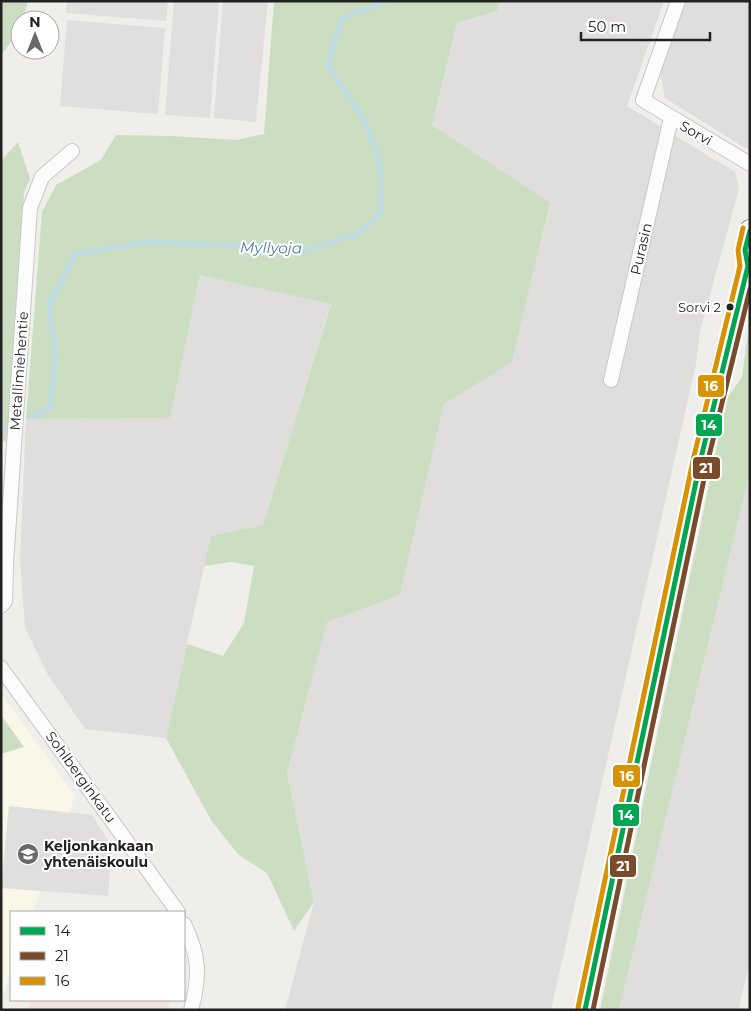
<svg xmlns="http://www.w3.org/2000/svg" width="751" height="1011" viewBox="0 0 751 1011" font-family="Montserrat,sans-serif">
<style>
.residential{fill:#dfdedc}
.commercial{fill:#f1e3e1}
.education{fill:#f8f7e8}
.forest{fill:#cbdec1}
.parking{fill:#e0dfde}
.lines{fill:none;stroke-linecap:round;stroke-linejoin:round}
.stream{stroke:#bfdbe3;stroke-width:5}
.minor-casing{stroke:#c9c8c7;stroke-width:16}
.secondary-casing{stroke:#999a82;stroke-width:22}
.minor{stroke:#fdfcfc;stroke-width:14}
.secondary{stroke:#f4f4ed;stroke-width:20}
.bus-1-casing{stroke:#fff;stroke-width:9}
.bus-2-casing{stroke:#fff;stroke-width:9}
.bus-3-casing{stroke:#fff;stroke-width:9}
.bus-1{stroke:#00a651;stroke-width:5}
.bus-2{stroke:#7a4b2a;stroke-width:5}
.bus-3{stroke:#d79205;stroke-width:5}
.bus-dot{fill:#222;stroke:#fff;stroke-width:2}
.labels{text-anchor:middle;stroke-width:4;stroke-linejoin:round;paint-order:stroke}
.bus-label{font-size:13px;fill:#222;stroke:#fff;text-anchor:end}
.street-label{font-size:14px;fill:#222;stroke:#fff}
.poi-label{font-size:14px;font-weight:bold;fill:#222;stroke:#fff;text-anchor:start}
.water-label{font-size:15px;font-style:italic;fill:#4a7aab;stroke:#fff}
.line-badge{stroke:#fff;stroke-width:2}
.badge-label{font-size:14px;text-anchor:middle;font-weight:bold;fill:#fff}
</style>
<rect width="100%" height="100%" fill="#f0eeeb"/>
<path class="residential" d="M 501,1 L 664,1 L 627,106 L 735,172 L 739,189 L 700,331 L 696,364 L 551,1010 L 285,1010 L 314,902 L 287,773 L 327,621 L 400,595 L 444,404 L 512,361 L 550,204 L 432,125 L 457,23 L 497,11 Z
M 686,1 L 750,1 L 750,151 L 665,98 L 660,73 Z
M 200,274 L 331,303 L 263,525 L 211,536 L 166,738 L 85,729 L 47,673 L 25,628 L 20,560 L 26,419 L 170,418 Z
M 750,472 L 750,965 L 741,997 L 739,1010 L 619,1010 Z"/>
<path class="commercial" d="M 31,1000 L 171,1000 L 167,1010 L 27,1010 Z"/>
<path class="education" d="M 1,693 L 75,796 L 33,912 L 11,912 L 11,973 L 1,1000 Z"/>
<path class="forest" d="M 1,1 L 28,1 L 23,20 L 20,20 L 20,29 L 2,54 Z
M 274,1 L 501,1 L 497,11 L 457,23 L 432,125 L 550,203 L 512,362 L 444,404 L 400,595 L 327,622 L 287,773 L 314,902 L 294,931 L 267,873 L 239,855 L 212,822 L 166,738 L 187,644 L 223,656 L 244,623 L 254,566 L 231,562 L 204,566 L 211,536 L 263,525 L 331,304 L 200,275 L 170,418 L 26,419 L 42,212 L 56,185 L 101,160 L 116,135 L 171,136 L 237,140 L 264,134 Z
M 18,142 L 30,179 L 24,192 L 10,443 L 1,440 L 1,161 Z
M 750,318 L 750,472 L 619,1010 L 600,1010 L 727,398 L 742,377 Z
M 1,715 L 24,747 L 1,754 Z"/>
<path class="parking" d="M 67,1 L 168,1 L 166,21 L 66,13 Z
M 174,1 L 219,1 L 210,118 L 165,115 Z
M 223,1 L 268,1 L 256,122 L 214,118 Z
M 67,20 L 165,28 L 158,114 L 60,106 Z
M 9,806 L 92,815 L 112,847 L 108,896 L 1,888 Z"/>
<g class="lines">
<path class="stream" d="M 30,417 L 50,408 L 56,355 L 49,305 L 75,254 L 146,242 L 243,246 L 299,252 L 358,234 L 380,214 C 382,193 383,170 376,150 C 367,120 346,92 328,67 L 341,19 L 388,1
M 1,432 L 5,428"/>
<g class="minor-casing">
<path id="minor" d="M 678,1 L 643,100 L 750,164
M 611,380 L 671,118
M 1,606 L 5,601 L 6,564 L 30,208 L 42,177 L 72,151
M 1,668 L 178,912
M 184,924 C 200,957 200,976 191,1010"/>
</g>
<g class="secondary-casing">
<path id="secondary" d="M 585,1010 L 701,458 L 722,368 L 748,266 L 745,250 L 750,230"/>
</g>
<use href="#minor" class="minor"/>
<use href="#secondary" class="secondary"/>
<g class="bus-1-casing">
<path id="bus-1" d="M 585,1010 L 701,458 L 748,266 L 745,250 L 750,231"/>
</g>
<g class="bus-2-casing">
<path id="bus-2" d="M 593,1010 L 708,460 L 750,289"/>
</g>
<g class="bus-3-casing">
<path id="bus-3" d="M 578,1008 L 694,456 L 740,266 L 738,250 L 743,228"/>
</g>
<use href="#bus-1" class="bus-1"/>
<use href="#bus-2" class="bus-2"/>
<use href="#bus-3" class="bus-3"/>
</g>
<defs>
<g id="school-disc" transform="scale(1.125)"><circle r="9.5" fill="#6a6968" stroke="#fff"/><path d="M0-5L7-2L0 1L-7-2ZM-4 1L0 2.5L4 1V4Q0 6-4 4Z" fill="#fff"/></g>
</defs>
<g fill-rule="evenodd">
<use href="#school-disc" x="28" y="854"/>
</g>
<circle class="bus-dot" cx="730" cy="307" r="4.5"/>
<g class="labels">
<g class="bus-label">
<text x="721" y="312">Sorvi 2</text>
</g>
<g class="street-label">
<text transform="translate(696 133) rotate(30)" y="5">Sorvi</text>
<text transform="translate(641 249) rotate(-77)" y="5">Purasin</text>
<text transform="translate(19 371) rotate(-86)" y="5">Metallimiehentie</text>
<text transform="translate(81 777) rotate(54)" y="5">Sohlberginkatu</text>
</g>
<g class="poi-label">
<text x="44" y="851">Keljonkankaan<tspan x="44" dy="16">yhtenäiskoulu</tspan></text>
</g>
<g class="water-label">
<text transform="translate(271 248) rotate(1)" y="5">Myllyoja</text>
</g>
</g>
<g class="line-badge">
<rect x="697" y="374" width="28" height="24" rx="5" fill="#d79205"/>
<rect x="695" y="413" width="28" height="24" rx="5" fill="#00a651"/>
<rect x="692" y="456" width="29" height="24" rx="5" fill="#7a4b2a"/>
<rect x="612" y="764" width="29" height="24" rx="5" fill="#d79205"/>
<rect x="612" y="803" width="28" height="24" rx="5" fill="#00a651"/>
<rect x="609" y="854" width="28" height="24" rx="5" fill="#7a4b2a"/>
</g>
<g class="badge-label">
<text x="711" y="391">16</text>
<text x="709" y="430">14</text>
<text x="706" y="473">21</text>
<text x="627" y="781">16</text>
<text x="626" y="820">14</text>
<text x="623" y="871">21</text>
</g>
<rect width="751" height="1011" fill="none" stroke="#222222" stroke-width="5"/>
<rect x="10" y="911" width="175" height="90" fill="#ffffff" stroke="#a7a7a7"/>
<rect x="20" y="927" width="25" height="8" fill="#00a651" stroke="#a7a7a7"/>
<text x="55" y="936" font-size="15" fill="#222222">14</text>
<rect x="20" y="952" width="25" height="8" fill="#7a4b2a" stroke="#a7a7a7"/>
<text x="55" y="961" font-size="15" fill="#222222">21</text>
<rect x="20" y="977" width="25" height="8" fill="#d79205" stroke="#a7a7a7"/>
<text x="55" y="986" font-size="15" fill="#222222">16</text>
<g transform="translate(35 35)"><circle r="24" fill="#ffffff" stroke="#a7a7a7"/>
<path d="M0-4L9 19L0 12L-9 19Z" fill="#6a6968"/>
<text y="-8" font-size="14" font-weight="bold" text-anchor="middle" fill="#222222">N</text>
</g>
<path d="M581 32v8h129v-8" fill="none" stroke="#222222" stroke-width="2.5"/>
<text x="588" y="32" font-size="15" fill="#222222" stroke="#ffffff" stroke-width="4" paint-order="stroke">50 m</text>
</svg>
